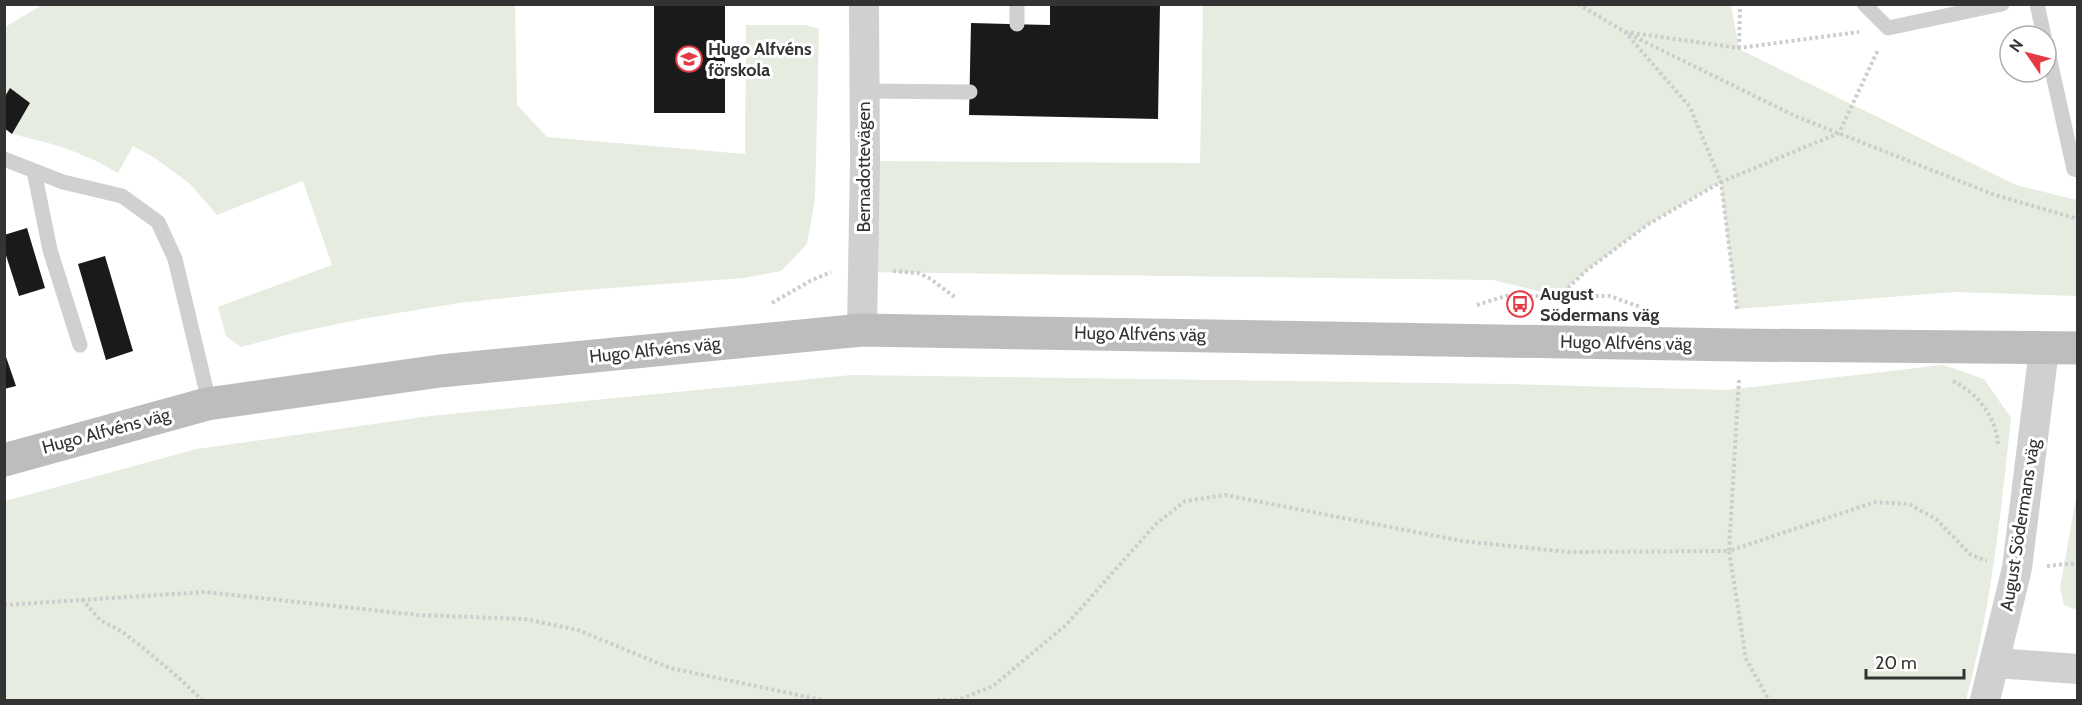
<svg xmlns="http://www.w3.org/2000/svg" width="2082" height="705" viewBox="0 0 2082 705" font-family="Cabin,sans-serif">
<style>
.green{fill:#e6ecdf}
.building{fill:#1a1a1a}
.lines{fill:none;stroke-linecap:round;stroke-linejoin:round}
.path{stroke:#cdcdcd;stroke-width:4;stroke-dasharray:3 3;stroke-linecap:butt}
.lane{stroke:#d0d0d0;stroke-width:15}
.street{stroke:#d0d0d0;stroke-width:30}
.secondary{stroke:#bdbdbd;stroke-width:33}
.labels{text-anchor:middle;stroke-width:6;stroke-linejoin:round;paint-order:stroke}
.poi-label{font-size:18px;font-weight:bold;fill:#333;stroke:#fff;text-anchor:start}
.street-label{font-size:18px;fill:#333;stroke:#fff}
</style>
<rect width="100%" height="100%" fill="#fff"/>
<path class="green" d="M 42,5 L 515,5 L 517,105 L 547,137 L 745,154 L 746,25 L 805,25 L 819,29 L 815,199 L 807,244 L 781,271 L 743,278 L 572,291 L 459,303 L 361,319 L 290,334 L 241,347 L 226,336 L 218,307 L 332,265 L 303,181 L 217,215 L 190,184 L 155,158 L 133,146 L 118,173 C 83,152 52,143 12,134 L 30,103 L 10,89 L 5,98 L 5,27 Z
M 1203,5 L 1731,5 L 1739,49 L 2016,185 L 2077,200 L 2077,296 L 1954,292 L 1737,309 L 1720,182 L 1647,225 L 1587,270 L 1558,296 L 1493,280 L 863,272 L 865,161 L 1200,163 Z
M 1943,365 L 1984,379 L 2011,418 C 2001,513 1991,608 1966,700 L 5,700 L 5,501 L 197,449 L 430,416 L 852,375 L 1508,384 L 1727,390 Z
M 2077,493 L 2077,610 L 2064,605 L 2060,587 Z"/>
<path class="building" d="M 654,4 L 725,4 L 725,113 L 654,113 Z
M 1050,4 L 1160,4 L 1158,119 L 969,115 L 971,23 L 1050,25 Z
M 10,88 L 30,103 L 12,134 L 4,128 L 4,98 Z
M 27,228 L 45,288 L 19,296 L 4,249 L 4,235 Z
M 105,256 L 133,351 L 106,360 L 78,264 Z
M 4,351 L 16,386 L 4,389 Z"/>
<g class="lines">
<path class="path" d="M 1578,4 L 1625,32 L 1690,107 L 1721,182 L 1737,309
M 1625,32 L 1739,48 L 1859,32
M 1629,34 L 1795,116 L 1995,195 L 2078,219
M 1739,48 L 1740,4
M 893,271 L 918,273 L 929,278 L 956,298
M 1559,296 L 1587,270 L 1647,225 L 1721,182 L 1839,133 L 1878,50
M 772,303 L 810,281 L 831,272
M 1477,305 L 1506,296 L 1610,296 L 1643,308
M 1739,380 L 1729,551 L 1875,502 L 1909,504 L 1936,519 L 1971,555 L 1987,561
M 1953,381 C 1978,394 1996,416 1998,445
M 2047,566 L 2078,563
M 82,599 L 100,620 L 121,631 L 143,648 L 178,677 L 202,700
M 4,605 L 205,592 L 418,615 L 525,619 L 578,630 L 670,668 L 822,700
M 937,700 L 958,700 L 993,686 L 1067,624 L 1155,525 L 1185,501 L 1225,495 L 1462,541 L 1568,552 L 1729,551 L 1746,659 L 1769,700"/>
<path class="lane" d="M 1864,4 L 1888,28 L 2002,4
M 2037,4 L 2044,36
M 1017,24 L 1017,4
M 2046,43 L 2074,169 L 2078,170
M 864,91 L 970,92
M 4,159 L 63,182 L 122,196 L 158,222 L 175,259 L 206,389 L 207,404
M 34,171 L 50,250 L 80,345"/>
<path class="street" d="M 862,330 L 865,161 L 864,4
M 1996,663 L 2078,669
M 1985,700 L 2017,568 L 2044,349"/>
<path class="secondary" d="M 4,460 L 207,404 L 440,371 L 862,330 L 1737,345 L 2078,348"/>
</g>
<defs>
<g id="school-ring" transform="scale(1.35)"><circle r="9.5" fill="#fff" stroke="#e63946" stroke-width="1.5"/><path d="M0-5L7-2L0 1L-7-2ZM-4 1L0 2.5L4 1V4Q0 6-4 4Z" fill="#e63946"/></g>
<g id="bus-ring" transform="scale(1.35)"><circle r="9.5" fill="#fff" stroke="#e63946" stroke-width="1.5"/><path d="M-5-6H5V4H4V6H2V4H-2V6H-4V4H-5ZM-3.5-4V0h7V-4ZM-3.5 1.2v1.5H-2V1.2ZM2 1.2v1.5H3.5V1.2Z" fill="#e63946"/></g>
</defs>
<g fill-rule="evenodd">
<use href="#school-ring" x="689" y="59"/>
<use href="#bus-ring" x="1520" y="304"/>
</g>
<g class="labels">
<g class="poi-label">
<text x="708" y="55">Hugo Alfvéns<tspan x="708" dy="21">förskola</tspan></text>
<text x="1540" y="300">August<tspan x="1540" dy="21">Södermans väg</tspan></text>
</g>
<g class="street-label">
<text transform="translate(864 167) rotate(-90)" y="6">Bernadottevägen</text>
<text transform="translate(1140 334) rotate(1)" y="6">Hugo Alfvéns väg</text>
<text transform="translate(1626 343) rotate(1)" y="6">Hugo Alfvéns väg</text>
<text transform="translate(655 350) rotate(-6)" y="6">Hugo Alfvéns väg</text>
<text transform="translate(106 431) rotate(-15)" y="6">Hugo Alfvéns väg</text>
<text transform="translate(2020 525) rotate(-81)" y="6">August Södermans väg</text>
</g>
</g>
<rect width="2082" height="705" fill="none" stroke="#333333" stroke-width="12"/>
<g transform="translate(2028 54) rotate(305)"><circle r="28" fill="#ffffff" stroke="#adadad" stroke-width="1.5"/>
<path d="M0-4.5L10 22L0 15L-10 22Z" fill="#e63946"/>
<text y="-9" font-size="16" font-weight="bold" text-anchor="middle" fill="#333333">N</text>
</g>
<path d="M1866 669v9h98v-9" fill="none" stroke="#333333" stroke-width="3"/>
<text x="1875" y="669" font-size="18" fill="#333333" stroke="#ffffff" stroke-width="4.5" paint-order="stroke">20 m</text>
</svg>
